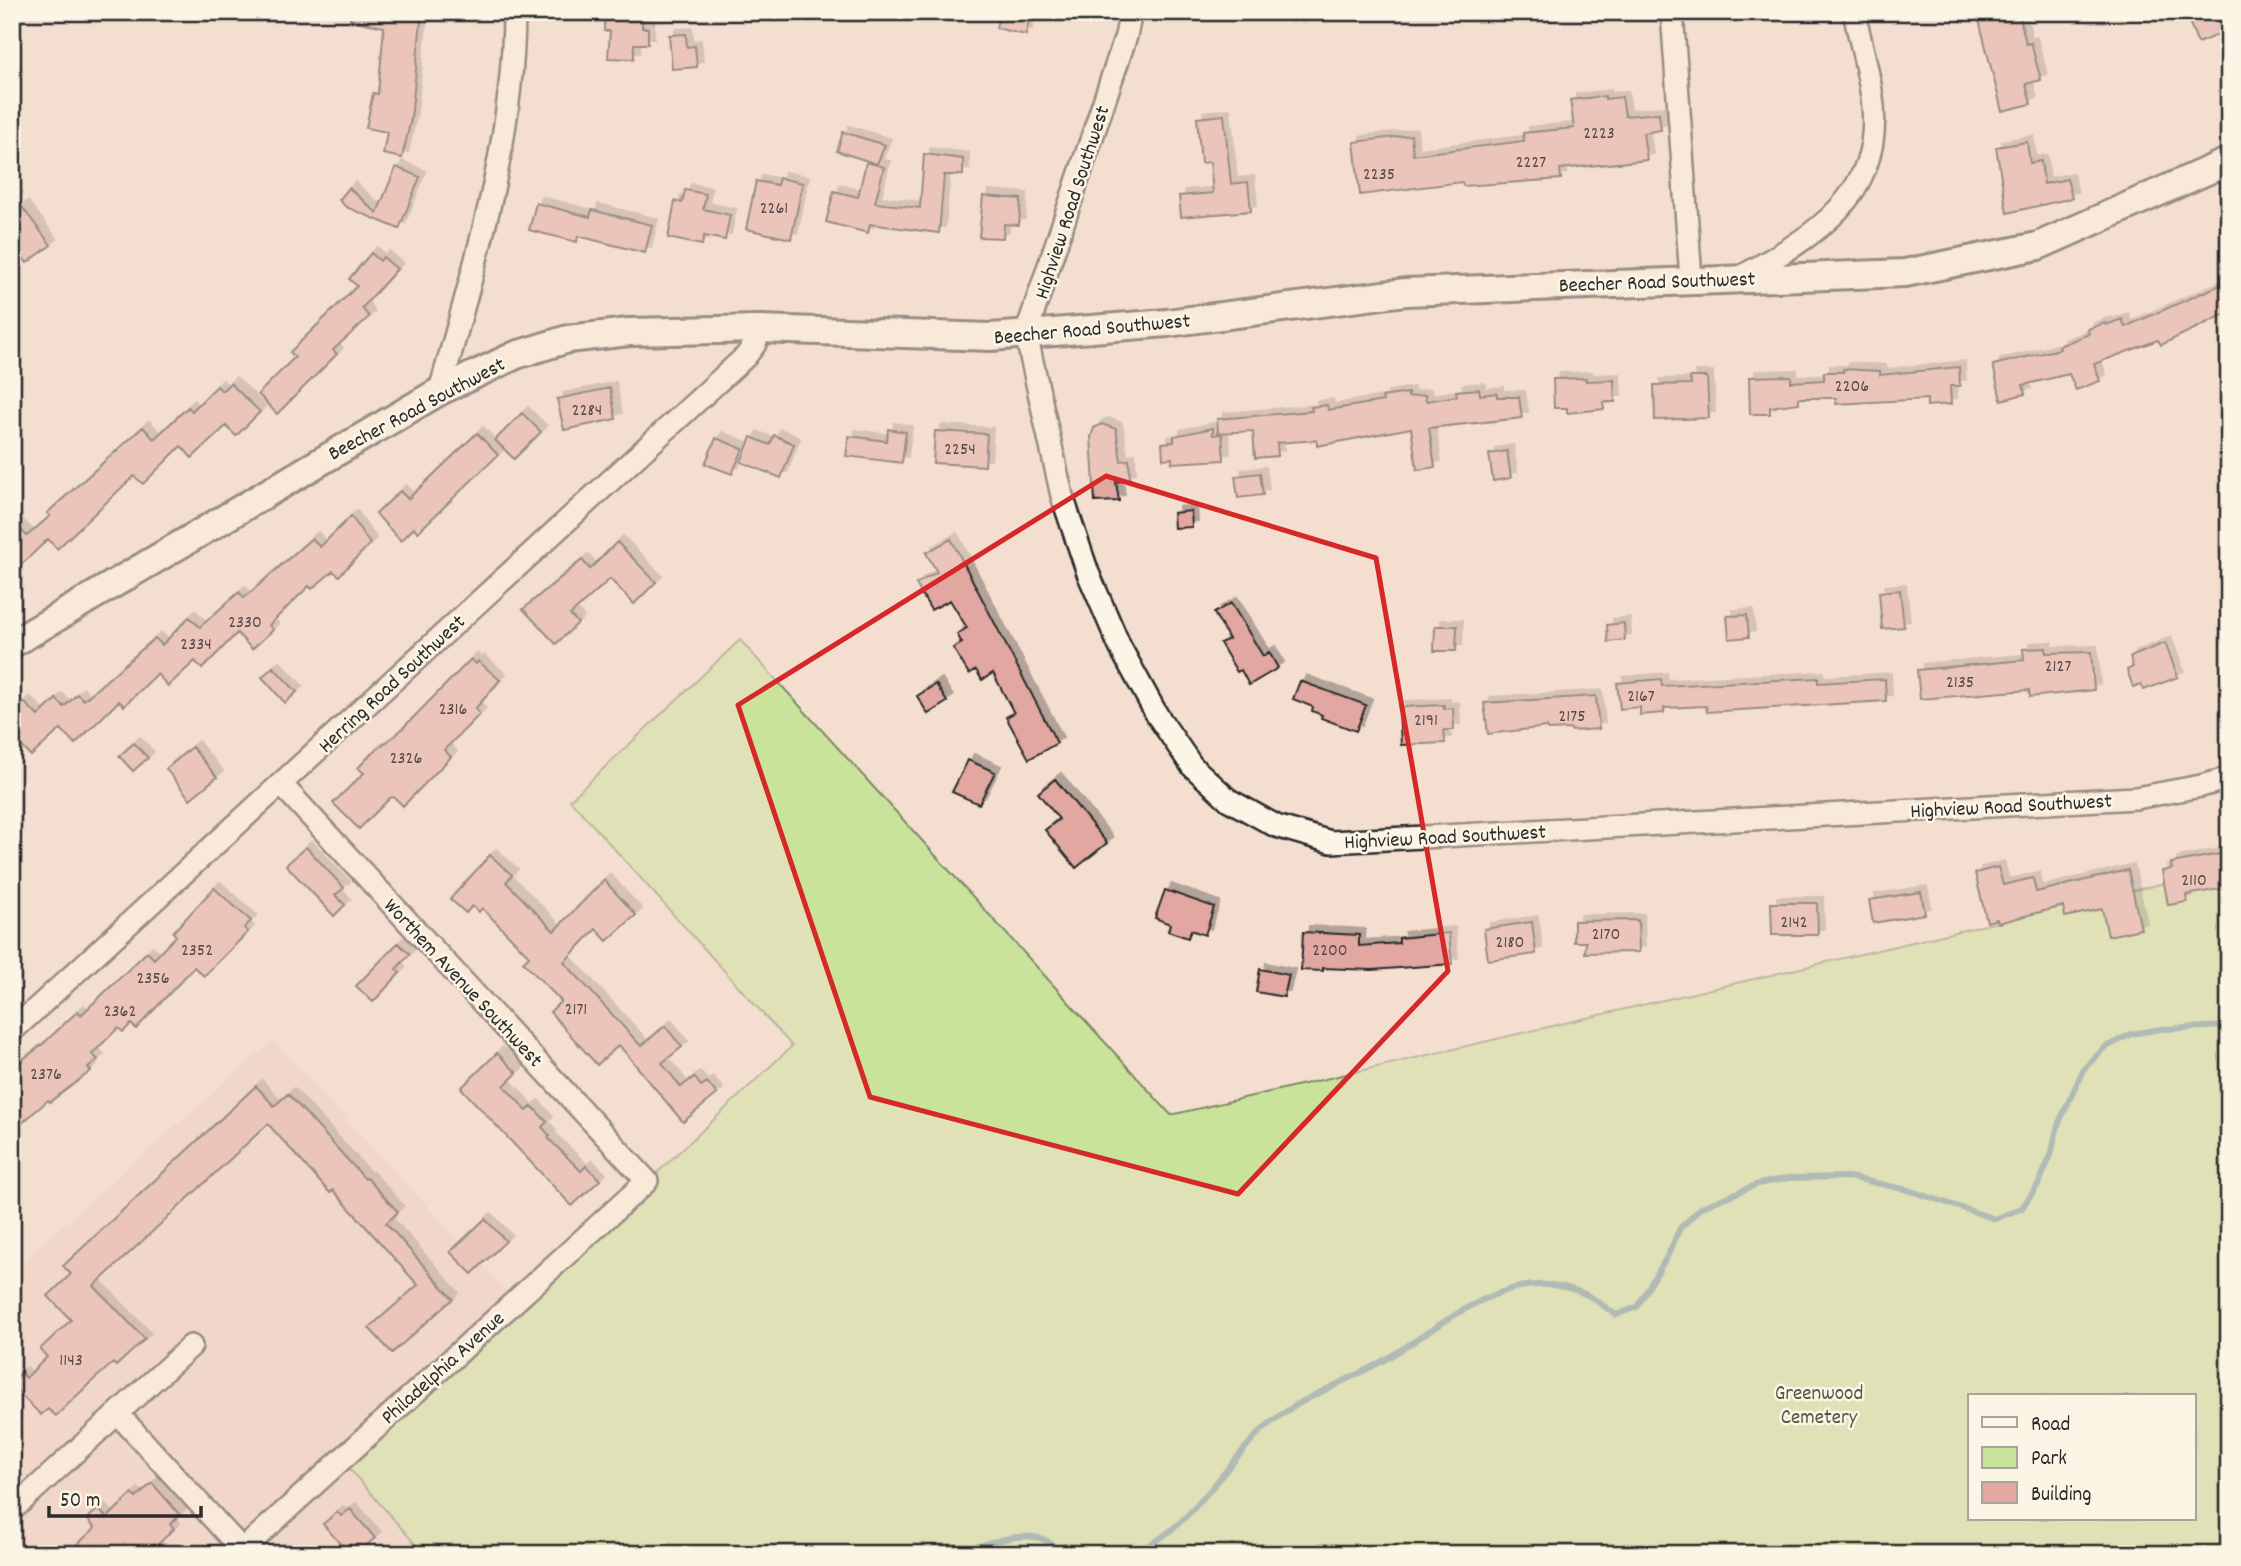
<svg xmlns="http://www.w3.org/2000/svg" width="2241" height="1566" viewBox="0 0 2241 1566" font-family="Dekko,sans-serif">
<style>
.built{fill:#eecec2}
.green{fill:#c9e49a;stroke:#7a8862;stroke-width:2;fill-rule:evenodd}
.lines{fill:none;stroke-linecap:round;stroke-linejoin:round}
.stream{stroke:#609194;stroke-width:6}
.building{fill:#e1a7a0;stroke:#2b2b2b;stroke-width:2;filter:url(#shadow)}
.minor-casing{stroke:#2b2b2b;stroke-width:26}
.tertiary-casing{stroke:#2b2b2b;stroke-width:32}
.minor{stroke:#fcf5e5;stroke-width:21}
.tertiary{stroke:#fcf5e5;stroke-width:26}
.marked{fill:none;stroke:#d62828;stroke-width:5;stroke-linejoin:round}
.labels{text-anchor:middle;stroke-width:5;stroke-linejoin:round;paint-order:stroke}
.number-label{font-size:18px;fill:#584a48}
.street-label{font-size:21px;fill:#2b2b2b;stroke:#fcf5e5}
.park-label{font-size:21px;fill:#525947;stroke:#fcf5e5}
</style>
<defs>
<filter id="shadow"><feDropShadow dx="6" dy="-6" stdDeviation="0" flood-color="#0004"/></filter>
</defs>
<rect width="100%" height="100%" fill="#f4ded0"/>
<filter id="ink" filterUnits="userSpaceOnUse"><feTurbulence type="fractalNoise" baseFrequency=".0143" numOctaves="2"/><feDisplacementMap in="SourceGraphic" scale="14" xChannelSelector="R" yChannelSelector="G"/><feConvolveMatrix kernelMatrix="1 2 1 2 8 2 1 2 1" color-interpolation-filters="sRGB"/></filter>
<g filter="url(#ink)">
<path class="built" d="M 273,1040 L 518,1304 L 346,1465 L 424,1554 L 12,1554 L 12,1270 Z"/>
<path class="green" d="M 740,640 L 1171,1115 L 2229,868 L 2229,1554 L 424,1554 L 346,1465 L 792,1046 L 570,800 ZM 1970,1396 L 2194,1396 L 2194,1519 L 1970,1519 Z"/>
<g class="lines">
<path class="stream" d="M 958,1554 C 980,1545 1022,1530 1045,1540 C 1051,1543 1058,1550 1063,1554
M 1132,1554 C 1189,1530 1216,1477 1258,1434 C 1290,1401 1338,1386 1377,1364 C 1439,1331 1508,1259 1585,1294 C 1596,1299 1606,1308 1616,1315 L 1637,1307 L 1668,1255 L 1680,1228 L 1702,1207 L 1758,1184 L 1788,1178 L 1849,1177 L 1908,1190 L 1995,1219 L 2022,1208 L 2039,1183 L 2051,1155 L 2058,1125 L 2083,1070 L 2104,1048 L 2131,1034 L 2161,1029 L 2229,1026"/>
</g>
<path class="building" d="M 350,12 L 403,12 L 402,18 L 421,20 L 411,119 L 402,158 L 383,154 L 387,132 L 366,128 L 373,93 L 378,94 L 384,27 L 350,20 Z
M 605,12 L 643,12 L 642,28 L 648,28 L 648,44 L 634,44 L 634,59 L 608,58 L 610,31 L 604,31 Z
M 1000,12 L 1031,12 L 1026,35 L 996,28 Z
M 1977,12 L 2019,12 L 2026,44 L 2031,43 L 2041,80 L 2026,84 L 2031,104 L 2002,111 Z
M 2185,12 L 2229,12 L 2229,30 L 2198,43 Z
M 686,34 L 687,47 L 695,46 L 697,67 L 672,69 L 669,35 Z
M 1605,96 L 1605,99 L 1622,97 L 1625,116 L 1659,113 L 1661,130 L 1643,133 L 1647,160 L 1560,169 L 1561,179 L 1463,186 L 1462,182 L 1360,195 L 1354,142 L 1411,135 L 1413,155 L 1524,141 L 1523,133 L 1574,128 L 1570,100 Z
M 1224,115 L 1231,184 L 1248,182 L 1251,211 L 1181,217 L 1179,196 L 1213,193 L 1210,162 L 1201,163 L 1197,118 Z
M 843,132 L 885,145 L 877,164 L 837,151 Z
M 2027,142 L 2030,163 L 2041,161 L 2044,184 L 2067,179 L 2072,198 L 2007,213 L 1996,147 Z
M 924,154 L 963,159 L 963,175 L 944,175 L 939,233 L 870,224 L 868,233 L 826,222 L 834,191 L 858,197 L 866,162 L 884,167 L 875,203 L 920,208 Z
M 396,167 L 420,177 L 399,229 L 346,207 L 339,200 L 349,188 L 377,213 Z
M 779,178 L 803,183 L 791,239 L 746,229 L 756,181 L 777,185 Z
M 685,190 L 706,194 L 703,209 L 730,215 L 725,240 L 704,236 L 702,245 L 668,238 L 675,201 L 682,203 Z
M 983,196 L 1021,199 L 1019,225 L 1004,224 L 1003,238 L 979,237 Z
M 536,203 L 590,217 L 592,210 L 652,225 L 645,253 L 578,236 L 577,242 L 529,230 Z
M 22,207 L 51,245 L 27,263 L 12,243 L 12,215 Z
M 371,253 L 380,261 L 383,257 L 397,269 L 362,308 L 369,317 L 333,350 L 337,354 L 277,414 L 258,394 L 295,357 L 290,352 L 357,286 L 349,279 Z
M 2229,281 L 2229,312 L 2161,345 L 2158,340 L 2094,364 L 2100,381 L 2076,390 L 2069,374 L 2023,385 L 2025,394 L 2001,400 L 1993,365 L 2060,349 L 2059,346 L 2089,334 L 2088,329 L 2105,323 L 2106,325 L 2122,319 L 2125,327 Z
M 1959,367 L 1960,386 L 1950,386 L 1951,404 L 1927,406 L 1927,399 L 1836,404 L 1836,398 L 1799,398 L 1799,403 L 1770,407 L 1770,414 L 1750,414 L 1749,377 L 1791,376 L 1791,382 L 1824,380 L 1824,372 L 1843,372 L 1843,369 L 1880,371 L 1880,375 Z
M 1690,377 L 1707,377 L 1709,418 L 1655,420 L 1654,385 L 1691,384 Z
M 1586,378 L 1586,381 L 1614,380 L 1615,402 L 1603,402 L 1604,409 L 1567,413 L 1567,408 L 1554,408 L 1553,379 Z
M 230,383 L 260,412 L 236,436 L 226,426 L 192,458 L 181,446 L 143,484 L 134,476 L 57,549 L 48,539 L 12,574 L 12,521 L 27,536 L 50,516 L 47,513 L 143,427 L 154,439 L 188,407 L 192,411 L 217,386 L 222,391 Z
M 610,388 L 616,419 L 564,430 L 557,399 Z
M 1479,389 L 1480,395 L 1497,393 L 1497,397 L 1519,397 L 1522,418 L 1429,428 L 1435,467 L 1417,470 L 1411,428 L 1317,446 L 1317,440 L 1277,443 L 1278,456 L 1255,458 L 1253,431 L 1218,433 L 1217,419 L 1312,411 L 1311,407 L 1327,405 L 1328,410 L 1383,401 L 1382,397 L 1408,393 L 1408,397 L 1425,395 L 1426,401 L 1457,396 L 1456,391 Z
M 522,413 L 541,432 L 514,459 L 495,440 Z
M 1102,424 L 1116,429 L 1121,461 L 1129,460 L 1130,479 L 1116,482 L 1119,501 L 1095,502 L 1091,437 L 1094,428 Z
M 1213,428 L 1213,435 L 1222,434 L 1224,460 L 1172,463 L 1172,458 L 1163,459 L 1162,443 L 1174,442 L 1174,436 Z
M 888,429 L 906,432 L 902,463 L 846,456 L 849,436 L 887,441 Z
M 935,431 L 987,434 L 985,466 L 933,463 Z
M 477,433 L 498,455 L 418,532 L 414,528 L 401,541 L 376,514 L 400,491 L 408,499 Z
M 774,435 L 794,444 L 781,478 L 741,462 L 751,437 L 770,445 Z
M 716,438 L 743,449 L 732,474 L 705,464 Z
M 1507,451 L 1511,478 L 1493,481 L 1489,454 Z
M 1260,473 L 1263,495 L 1238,498 L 1235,476 Z
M 1191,511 L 1192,527 L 1174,528 L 1173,513 Z
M 351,516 L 370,544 L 339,576 L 333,571 L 312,589 L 309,586 L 269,625 L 273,630 L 252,649 L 237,633 L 202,669 L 195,661 L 168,686 L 157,674 L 124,706 L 119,701 L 75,744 L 61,729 L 31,756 L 12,736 L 12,712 L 24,702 L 38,716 L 56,699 L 64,707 L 77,694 L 84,700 L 155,638 L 162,645 L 189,617 L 200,627 L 239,592 L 244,598 L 312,538 L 320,547 Z
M 951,539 L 1057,743 L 1029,759 L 1006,717 L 1014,713 L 993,673 L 982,680 L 976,670 L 969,674 L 953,648 L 962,643 L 957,634 L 967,628 L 950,600 L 931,610 L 916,584 L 937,572 L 926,553 Z
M 617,542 L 656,582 L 634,604 L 610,579 L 570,615 L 578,623 L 556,644 L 523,609 L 582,560 L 590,569 Z
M 1900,590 L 1904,627 L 1882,629 L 1879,592 Z
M 1231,603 L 1263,656 L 1269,652 L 1278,668 L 1249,685 L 1241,670 L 1237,672 L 1220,643 L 1229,639 L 1214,613 Z
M 1747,615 L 1749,637 L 1729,639 L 1727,616 Z
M 1624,623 L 1625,640 L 1608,642 L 1607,625 Z
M 1435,626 L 1457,626 L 1456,651 L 1434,651 Z
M 2165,643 L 2178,677 L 2144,690 L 2141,684 L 2133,687 L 2127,670 L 2133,667 L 2130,657 Z
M 2046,648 L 2046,653 L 2091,652 L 2094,690 L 2030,697 L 2029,690 L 1920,699 L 1917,670 L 2024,660 L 2023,649 Z
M 471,659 L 476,664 L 478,661 L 500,680 L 475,709 L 480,714 L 444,750 L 451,757 L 403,806 L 394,797 L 390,798 L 359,829 L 333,803 L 364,773 L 358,768 L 373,752 L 396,735 Z
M 273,667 L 297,692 L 285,703 L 262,677 Z
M 1818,678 L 1818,683 L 1885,679 L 1886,701 L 1707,712 L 1706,706 L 1664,708 L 1664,713 L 1640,715 L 1640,707 L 1620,709 L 1617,683 L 1661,679 L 1662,686 Z
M 1300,681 L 1366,705 L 1356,731 L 1321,718 L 1322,715 L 1312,711 L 1313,707 L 1293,699 Z
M 936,684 L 947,702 L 928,714 L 917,696 Z
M 1596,696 L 1599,729 L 1572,731 L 1571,729 L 1548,730 L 1547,727 L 1488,734 L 1484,703 Z
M 1444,705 L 1444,709 L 1453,708 L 1454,730 L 1444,730 L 1445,743 L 1401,745 L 1399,707 Z
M 134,743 L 148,758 L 133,771 L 119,756 Z
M 192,747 L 217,777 L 190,799 L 166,769 Z
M 968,760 L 995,772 L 979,804 L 952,792 Z
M 1055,779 L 1107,843 L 1076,868 L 1045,830 L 1059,819 L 1038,793 Z
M 306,847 L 344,888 L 335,895 L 345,905 L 334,916 L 286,865 Z
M 2220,854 L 2226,888 L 2186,895 L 2187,902 L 2168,905 L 2162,871 L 2172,869 L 2171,863 Z
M 490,855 L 512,875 L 506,882 L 554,931 L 604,880 L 636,915 L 607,941 L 596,929 L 564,962 L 641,1046 L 665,1026 L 682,1047 L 662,1063 L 681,1087 L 694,1077 L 701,1086 L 707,1082 L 717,1094 L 683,1122 L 619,1045 L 597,1065 L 550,1012 L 561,1001 L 523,962 L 529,956 L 482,908 L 479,912 L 472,906 L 466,913 L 450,899 Z
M 1998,867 L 2003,885 L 2033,878 L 2036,892 L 2128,870 L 2141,929 L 2108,936 L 2102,909 L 2065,917 L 2063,906 L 1998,923 L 1997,919 L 1987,922 L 1975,873 Z
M 214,888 L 251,921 L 244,928 L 248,932 L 204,976 L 194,967 L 136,1029 L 131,1024 L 123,1032 L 118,1028 L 92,1054 L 98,1060 L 88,1068 L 91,1071 L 50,1102 L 48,1100 L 12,1132 L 12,1068 L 43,1044 L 78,1011 L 81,1015 L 147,952 L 154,959 L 176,936 L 173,932 Z
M 1165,890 L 1214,907 L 1205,935 L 1191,930 L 1188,938 L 1168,931 L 1170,924 L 1155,918 Z
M 1921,892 L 1925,914 L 1873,923 L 1869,900 Z
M 1771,903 L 1817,903 L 1818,935 L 1772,935 Z
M 1638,920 L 1639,952 L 1585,953 L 1586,942 L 1574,942 L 1574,921 Z
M 1532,922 L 1536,954 L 1488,960 L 1484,929 Z
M 1303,932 L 1359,935 L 1359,946 L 1399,943 L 1399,938 L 1449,933 L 1452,964 L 1372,970 L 1323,968 L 1323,971 L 1301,970 Z
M 398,943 L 410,954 L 396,969 L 400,973 L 373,1002 L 356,986 Z
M 1260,969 L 1289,975 L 1284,997 L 1256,992 Z
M 497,1053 L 517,1073 L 504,1086 L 527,1111 L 532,1106 L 547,1122 L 542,1127 L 550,1136 L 548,1138 L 581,1171 L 586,1166 L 600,1180 L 572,1206 L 461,1088 Z
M 256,1086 L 274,1106 L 288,1094 L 365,1179 L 367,1178 L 398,1212 L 386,1223 L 453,1299 L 392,1353 L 369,1328 L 418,1285 L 333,1190 L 330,1193 L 268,1124 L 94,1286 L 145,1339 L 116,1366 L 113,1363 L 90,1383 L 56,1416 L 48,1409 L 41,1415 L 12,1386 L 12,1382 L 21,1373 L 26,1378 L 47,1357 L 40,1349 L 71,1320 L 48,1296 L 71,1274 L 63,1266 Z
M 485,1219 L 506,1241 L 472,1274 L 450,1252 Z
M 152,1483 L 180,1515 L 170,1524 L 174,1529 L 150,1552 L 145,1547 L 138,1554 L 67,1554 L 95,1528 L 87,1519 L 98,1509 L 107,1518 L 132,1494 L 136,1498 Z
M 350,1509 L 375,1538 L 357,1554 L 349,1554 L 323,1524 L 337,1512 L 341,1516 Z"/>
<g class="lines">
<g class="minor-casing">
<path id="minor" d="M 1131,12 L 1126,36 L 1026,334 L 1062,496 L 1088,573 L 1120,647 L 1157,715 L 1192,766 L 1229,800 L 1276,826 L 1331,842 L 2136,798 L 2201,786 L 2229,778
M 1672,12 L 1691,279
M 1739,278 C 1812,237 1886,197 1872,97 C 1868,69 1860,40 1854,12
M 440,391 C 474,267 514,143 514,12
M 12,1031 L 746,356 L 755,344 L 760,329
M 118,1414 L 242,1550
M 12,1510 L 191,1346
M 238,1554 L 647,1181 L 281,784"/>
</g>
<g class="tertiary-casing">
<path id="tertiary" d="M 12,644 L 440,391 L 516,355 L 568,339 L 629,332 L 760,329 L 991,337 L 1167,323 L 1406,292 L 1905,273 L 2038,246 L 2229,161"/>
</g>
<use href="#minor" class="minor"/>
<use href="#tertiary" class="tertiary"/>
</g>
</g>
<path d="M0 0H2241V1566H0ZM 1106,476 L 1376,558 L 1448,971 L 1238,1194 L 870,1097 L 738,705 Z" fill="#f4ded0" fill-opacity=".55" fill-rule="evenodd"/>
<path class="marked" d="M 1106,476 L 1376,558 L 1448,971 L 1238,1194 L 870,1097 L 738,705 Z"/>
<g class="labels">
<g class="number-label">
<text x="1599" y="138">2223</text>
<text x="1531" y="167">2227</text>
<text x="1379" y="179">2235</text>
<text x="774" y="213">2261</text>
<text x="1852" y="391">2206</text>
<text x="587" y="415">2284</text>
<text x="960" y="454">2254</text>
<text x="245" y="627">2330</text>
<text x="196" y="649">2334</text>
<text x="2058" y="671">2127</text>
<text x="1960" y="687">2135</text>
<text x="1641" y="701">2167</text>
<text x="453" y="714">2316</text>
<text x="1572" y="721">2175</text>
<text x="1426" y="725">2191</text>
<text x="406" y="763">2326</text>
<text x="2194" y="885">2110</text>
<text x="1794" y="927">2142</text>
<text x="1606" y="939">2170</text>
<text x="1510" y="947">2180</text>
<text x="197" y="955">2352</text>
<text x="1330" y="955">2200</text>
<text x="153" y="983">2356</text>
<text x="576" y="1014">2171</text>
<text x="120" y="1016">2362</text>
<text x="46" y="1079">2376</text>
<text x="71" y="1365">1143</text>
</g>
<g class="street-label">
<text transform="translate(1071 202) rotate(-72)" y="7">Highview Road Southwest</text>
<text transform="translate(1657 281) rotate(-2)" y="7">Beecher Road Southwest</text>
<text transform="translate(1092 328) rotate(-5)" y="7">Beecher Road Southwest</text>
<text transform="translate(416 408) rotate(-28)" y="7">Beecher Road Southwest</text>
<text transform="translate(391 683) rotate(-43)" y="7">Herring Road Southwest</text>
<text transform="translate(2011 805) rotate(-3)" y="7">Highview Road Southwest</text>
<text transform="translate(1445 836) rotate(-3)" y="7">Highview Road Southwest</text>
<text transform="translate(464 982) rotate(47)" y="7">Worthem Avenue Southwest</text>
<text transform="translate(442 1367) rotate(-42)" y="7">Philadelphia Avenue</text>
</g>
<g class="park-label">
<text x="1819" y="1399">Greenwood<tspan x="1819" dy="24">Cemetery</tspan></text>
</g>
</g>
<rect width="2241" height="1566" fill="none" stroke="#fcf5e5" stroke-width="42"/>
<rect x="21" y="21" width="2199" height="1524" fill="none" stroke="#2b2b2b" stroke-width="2.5" filter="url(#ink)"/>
<rect x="1968" y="1394" width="228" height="126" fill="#fcf5e5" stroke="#a8a49b" stroke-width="2"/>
<rect x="1982" y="1417" width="35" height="10" fill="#fcf5e5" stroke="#a8a49b" stroke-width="2"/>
<text x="2031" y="1430" font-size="21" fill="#2b2b2b">Road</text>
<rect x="1982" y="1447" width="35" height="21" fill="#c9e49a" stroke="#a8a49b" stroke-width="2"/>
<text x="2031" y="1464" font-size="21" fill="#2b2b2b">Park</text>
<rect x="1982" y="1482" width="35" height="21" fill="#e1a7a0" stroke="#a8a49b" stroke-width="2"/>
<text x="2031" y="1500" font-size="21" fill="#2b2b2b">Building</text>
<path d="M49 1506v10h152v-10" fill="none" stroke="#2b2b2b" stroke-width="3.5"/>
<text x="60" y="1506" font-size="21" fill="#2b2b2b" stroke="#fcf5e5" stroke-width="5" paint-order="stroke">50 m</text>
</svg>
